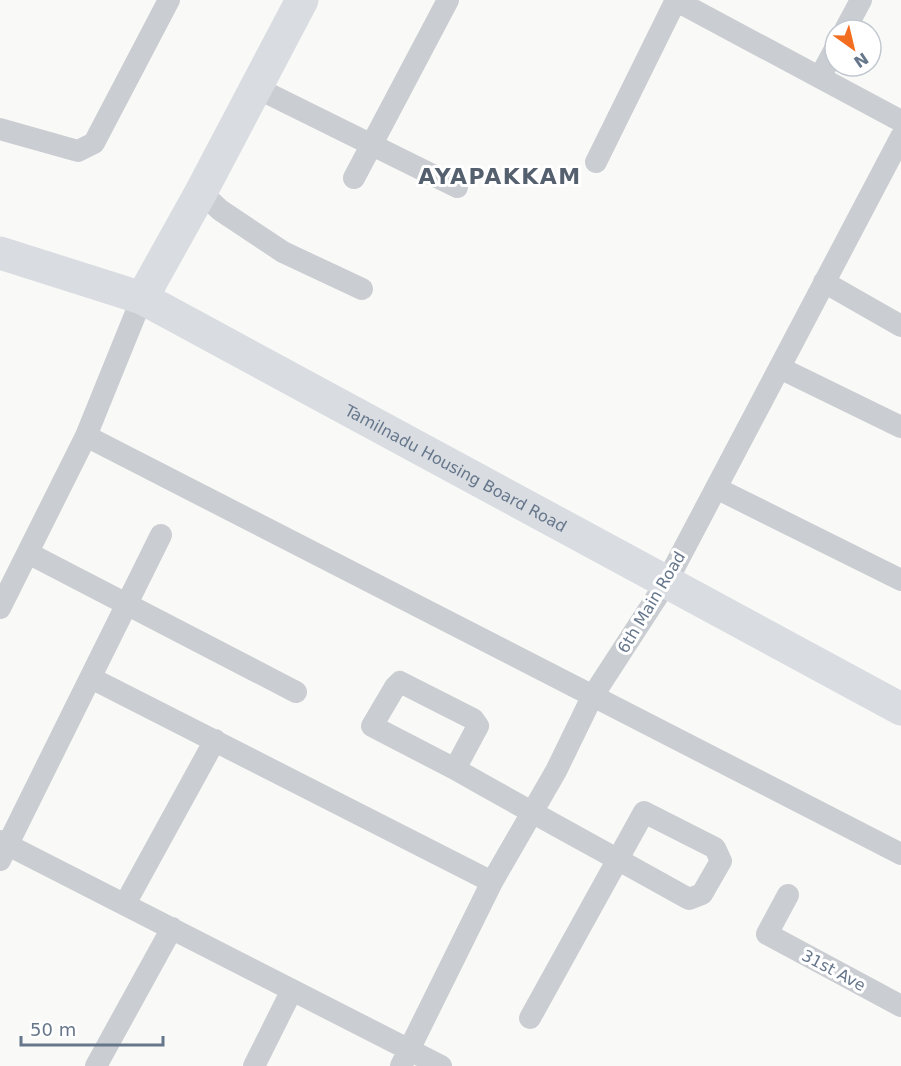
<svg xmlns="http://www.w3.org/2000/svg" width="901" height="1066" viewBox="0 0 901 1066" font-family="'DejaVu Sans',sans-serif">
<style>
.lines{fill:none;stroke-linecap:round;stroke-linejoin:round}
.street{stroke:#cacdd1;stroke-width:22}
.secondary{stroke:#d9dde2;stroke-width:33}
.labels{text-anchor:middle;stroke-width:6;stroke-linejoin:round;paint-order:stroke}
.street-label{font-size:16px;fill:#66768b;stroke:#fff}
.district-label{font-size:22px;font-weight:bold;letter-spacing:1.5px;fill:#55606f;stroke:#fff}
</style>
<rect width="100%" height="100%" fill="#f9faf7"/>
<g class="lines">
<path class="street" d="M 675,0 L 901,121
M 845,30 L 861,0
M 820,77 L 835,49
M 255,87 L 457,187
M 0,129 L 78,151 L 94,143 L 169,0
M 596,162 L 676,0
M 354,178 L 448,0
M 201,192 L 220,210 L 283,252 L 362,289
M 824,282 L 901,326
M 780,368 L 901,427
M 86,436 L 901,854
M 716,488 L 901,580
M 28,553 L 296,692
M 0,608 L 86,436 L 142,298
M 91,678 L 492,882
M 455,769 L 372,726 L 395,687 L 400,682 L 473,719 L 478,726 L 455,769 C 532,813 611,855 689,899 L 702,894 L 721,861 L 715,848 L 644,812 L 530,1018
M 0,841 L 441,1066
M 0,860 L 161,535
M 788,895 L 767,934 L 901,1006
M 125,904 L 215,740
M 96,1066 L 172,928
M 254,1066 L 292,990
M 401,1066 L 492,882 L 556,771 L 592,697 L 666,583 L 901,137"/>
<g class="secondary">
<path id="s1" d="M 0,253 L 142,298 L 901,709"/>
<path d="M 142,298 L 201,192 L 302,0"/>
</g>
</g>
<g class="labels">
<g class="street-label">
<text dy="6" stroke="none"><textPath href="#s1" startOffset="506">Tamilnadu Housing Board Road</textPath></text>
<text transform="translate(651 602) rotate(-59)" y="6">6th Main Road</text>
<text transform="translate(834 970) rotate(28)" y="6">31st Ave</text>
</g>
<g class="district-label">
<text x="500" y="184">AYAPAKKAM</text>
</g>
</g>
<g transform="translate(853 48) rotate(146)"><circle r="28" fill="#ffffff" stroke="#c2c8d1" stroke-width="1.5"/>
<path d="M0-4.5L10 22L0 15L-10 22Z" fill="#f26d1f"/>
<text y="-9" font-size="16" font-weight="bold" text-anchor="middle" fill="#66768b">N</text>
</g>
<path d="M21 1036v9h142v-9" fill="none" stroke="#66768b" stroke-width="3"/>
<text x="30" y="1036" font-size="18" fill="#66768b" stroke="#ffffff" stroke-width="4.5" paint-order="stroke">50 m</text>
</svg>
